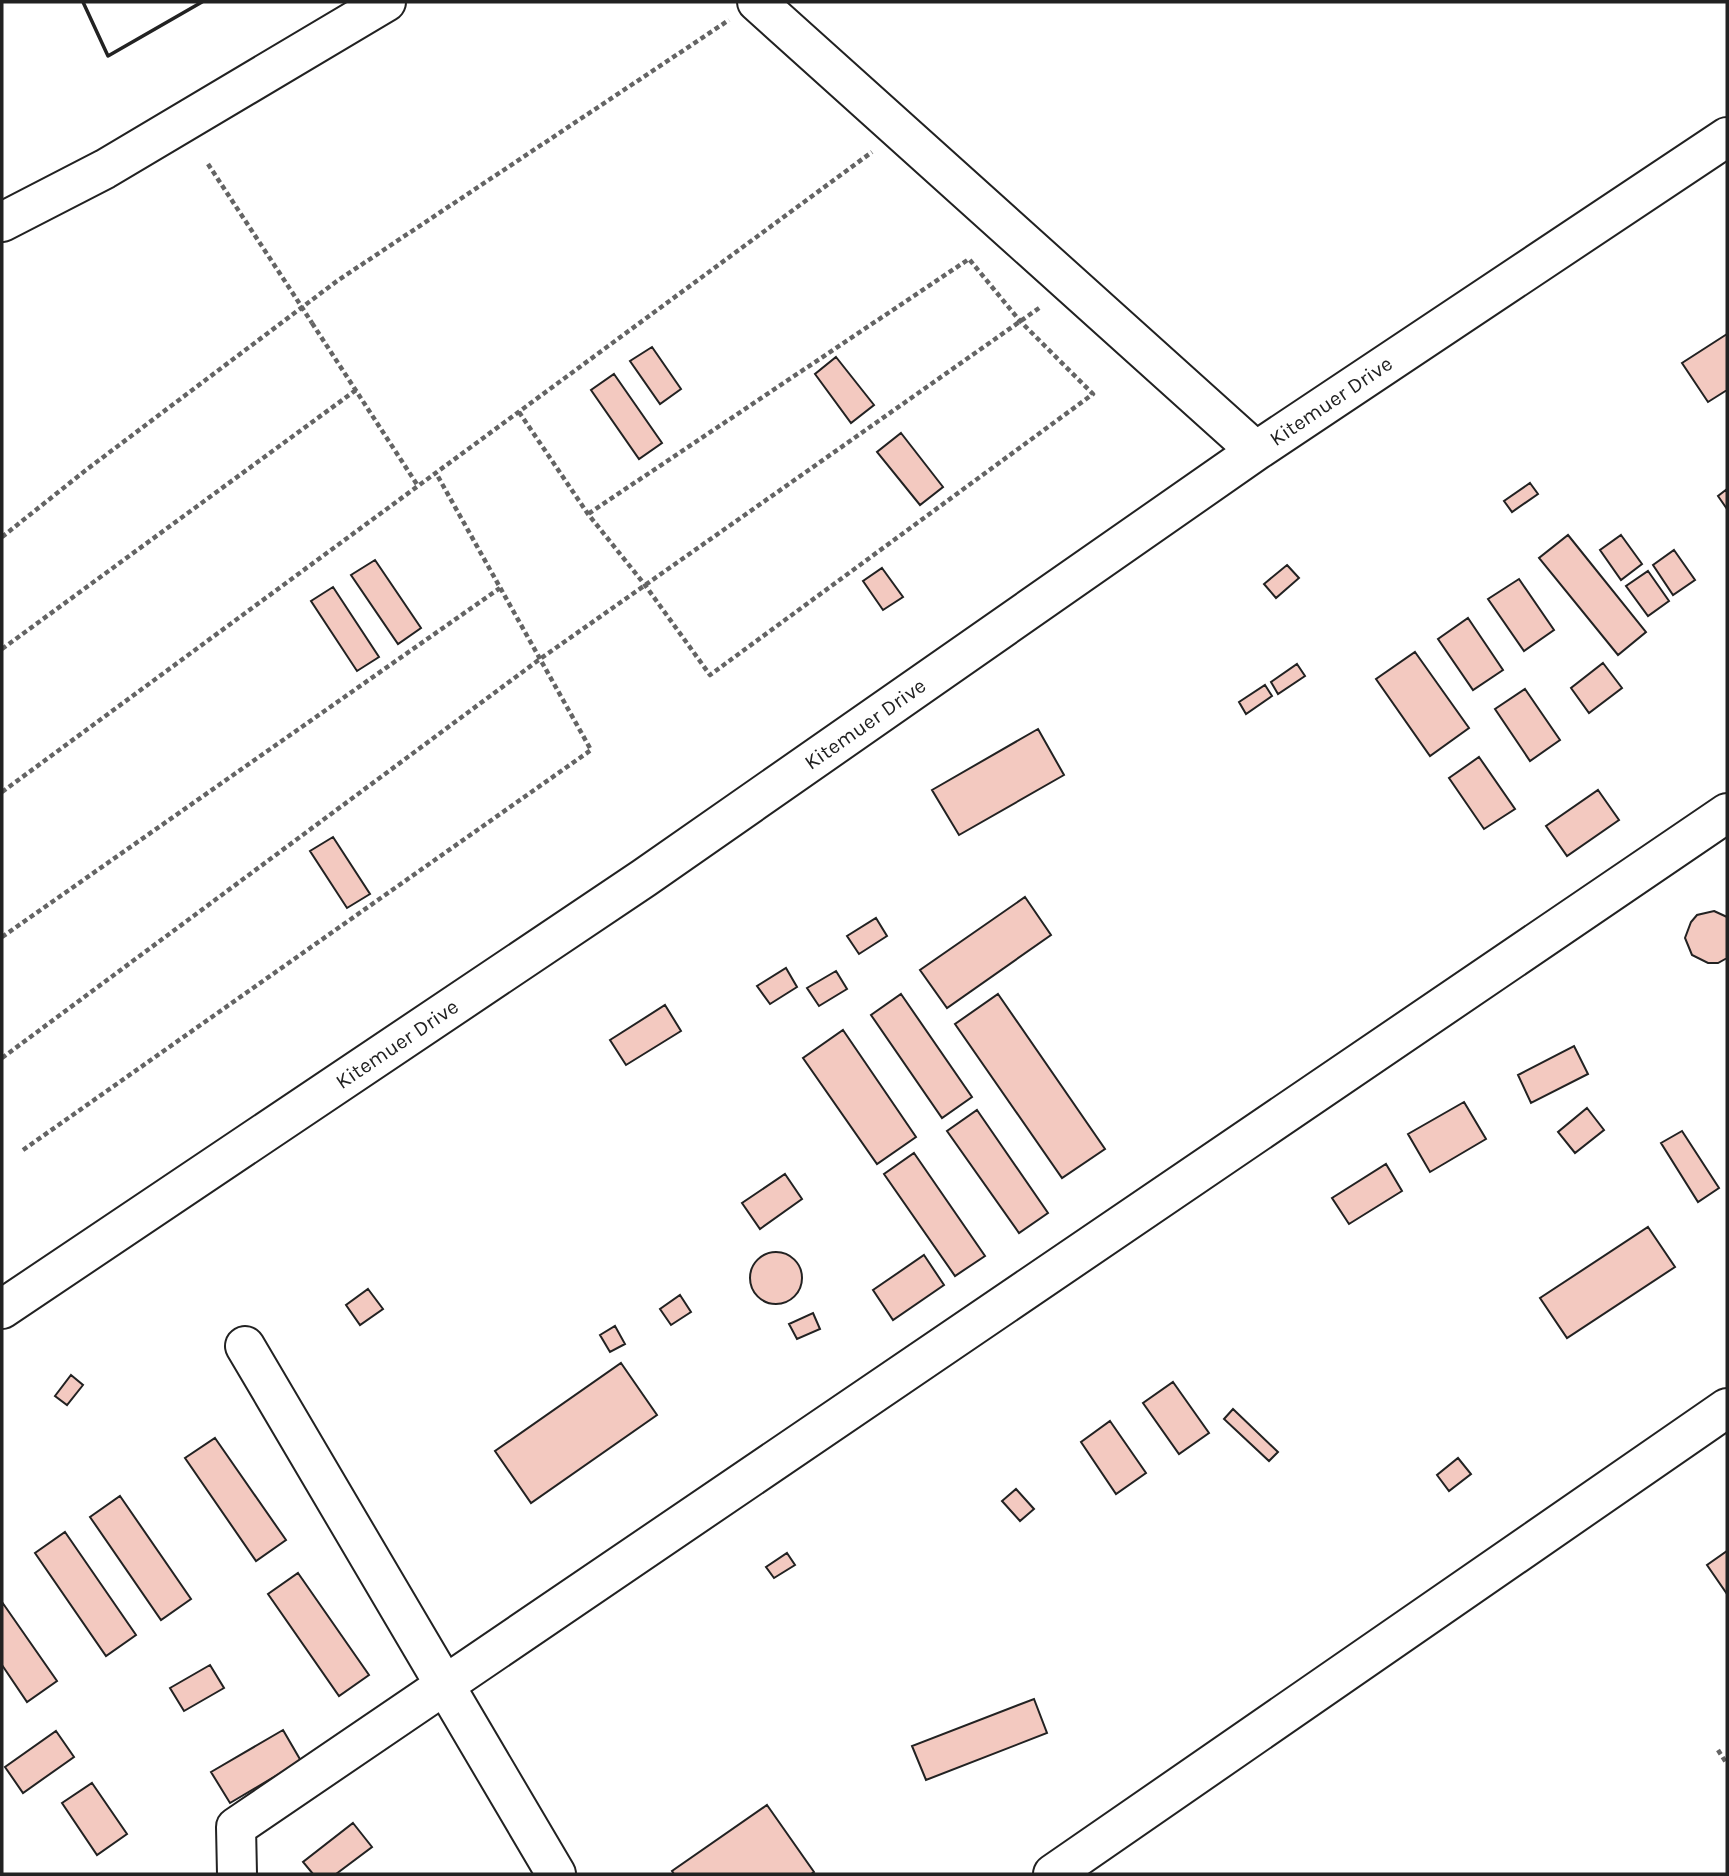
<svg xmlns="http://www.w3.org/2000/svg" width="1729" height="1876" viewBox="0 0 1729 1876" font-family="Karla,sans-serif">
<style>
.building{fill:#f3c9c0;stroke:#222;stroke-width:2}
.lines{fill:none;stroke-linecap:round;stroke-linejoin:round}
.minor-casing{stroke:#222;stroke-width:42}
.path{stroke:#646464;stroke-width:4.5;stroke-dasharray:5 3.5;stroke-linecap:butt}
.minor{stroke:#fff;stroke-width:38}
.path-bridge{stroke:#646464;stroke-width:4.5;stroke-dasharray:5 3.5;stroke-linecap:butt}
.wall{stroke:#222;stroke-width:3.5}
.labels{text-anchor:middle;stroke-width:5;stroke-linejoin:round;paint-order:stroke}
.street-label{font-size:21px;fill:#222;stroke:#fff}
</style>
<rect width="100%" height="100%" fill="#fff"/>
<path class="building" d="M 1727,334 L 1727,390 L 1708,402 L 1682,363 Z
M 652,347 L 681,389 L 660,404 L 630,361 Z
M 836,357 L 874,405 L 851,423 L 815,374 Z
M 614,374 L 662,443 L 639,459 L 591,390 Z
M 901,433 L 943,487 L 920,505 L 877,452 Z
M 1530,483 L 1538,494 L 1512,512 L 1504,501 Z
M 1727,489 L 1727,509 L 1718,496 Z
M 1568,535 L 1646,632 L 1618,655 L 1539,558 Z
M 1621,535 L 1642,564 L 1621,580 L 1600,550 Z
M 1674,550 L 1695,580 L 1673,595 L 1653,565 Z
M 375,560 L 421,628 L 398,644 L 351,575 Z
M 1287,565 L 1299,578 L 1276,598 L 1264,584 Z
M 882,568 L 903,597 L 883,610 L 863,581 Z
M 1648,571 L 1669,601 L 1648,616 L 1626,586 Z
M 1519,579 L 1554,630 L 1524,651 L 1488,599 Z
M 333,587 L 379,657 L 357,671 L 311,601 Z
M 1468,618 L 1503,670 L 1473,690 L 1438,639 Z
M 1415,652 L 1469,728 L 1430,756 L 1376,679 Z
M 1603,663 L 1622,688 L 1589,713 L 1571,688 Z
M 1297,664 L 1305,676 L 1278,694 L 1271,682 Z
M 1265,685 L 1272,696 L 1246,714 L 1239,702 Z
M 1525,689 L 1560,740 L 1530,761 L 1495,709 Z
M 1038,729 L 1064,775 L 959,835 L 932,790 Z
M 1479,757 L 1515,809 L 1484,829 L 1449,778 Z
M 1598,790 L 1619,820 L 1567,856 L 1546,826 Z
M 333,837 L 370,894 L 347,908 L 310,851 Z
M 1025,897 L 1051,935 L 947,1008 L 920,970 Z
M 1714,911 L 1727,917 L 1727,958 L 1718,963 L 1708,963 L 1692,955 L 1685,938 L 1691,922 L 1697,915 Z
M 876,918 L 887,936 L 859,954 L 847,936 Z
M 786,968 L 797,987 L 770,1004 L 757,986 Z
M 836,971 L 847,989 L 819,1006 L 807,988 Z
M 901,994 L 972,1097 L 942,1118 L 871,1015 Z
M 998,994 L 1105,1149 L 1062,1178 L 955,1024 Z
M 665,1005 L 681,1031 L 626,1065 L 610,1040 Z
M 843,1030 L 916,1137 L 877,1164 L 803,1058 Z
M 1574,1046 L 1588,1074 L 1531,1103 L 1518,1075 Z
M 1464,1102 L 1486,1139 L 1430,1172 L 1408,1134 Z
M 1587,1108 L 1604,1130 L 1575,1153 L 1558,1132 Z
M 977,1110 L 1048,1213 L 1019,1233 L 947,1131 Z
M 1682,1131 L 1719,1188 L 1698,1202 L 1661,1143 Z
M 914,1153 L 985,1256 L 955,1276 L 884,1174 Z
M 1386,1164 L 1402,1191 L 1349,1224 L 1332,1198 Z
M 785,1174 L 802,1199 L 760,1229 L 742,1203 Z
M 1648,1227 L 1675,1267 L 1567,1338 L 1540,1298 Z
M750 1278a26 26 0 1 1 52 0a26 26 0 1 1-52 0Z
M 924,1255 L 944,1285 L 893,1320 L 873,1290 Z
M 368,1289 L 383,1309 L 360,1325 L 346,1305 Z
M 680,1295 L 691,1312 L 671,1325 L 660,1309 Z
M 813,1313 L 820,1329 L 797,1339 L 789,1324 Z
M 615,1326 L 625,1344 L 610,1352 L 600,1335 Z
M 621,1363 L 657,1415 L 531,1503 L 495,1451 Z
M 71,1375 L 83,1385 L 67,1405 L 55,1396 Z
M 1173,1382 L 1209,1433 L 1179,1454 L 1143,1403 Z
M 1233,1409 L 1278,1452 L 1269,1461 L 1224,1419 Z
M 1110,1421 L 1146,1473 L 1116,1494 L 1081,1442 Z
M 215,1438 L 286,1540 L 256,1561 L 185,1458 Z
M 1458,1458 L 1471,1474 L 1449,1491 L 1437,1475 Z
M 1016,1489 L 1034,1509 L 1020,1521 L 1002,1501 Z
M 120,1496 L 191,1599 L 161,1620 L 90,1517 Z
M 65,1532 L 136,1635 L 106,1656 L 35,1553 Z
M 1727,1551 L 1727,1594 L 1707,1565 Z
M 787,1553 L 795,1565 L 774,1578 L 766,1567 Z
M 298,1573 L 369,1675 L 339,1696 L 268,1594 Z
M 2,1602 L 57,1681 L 27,1702 L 2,1665 Z
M 210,1665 L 224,1688 L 184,1711 L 170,1688 Z
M 1034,1699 L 1047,1733 L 926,1780 L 912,1746 Z
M 283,1730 L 301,1761 L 230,1803 L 211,1772 Z
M 56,1731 L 74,1757 L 23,1793 L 5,1767 Z
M 92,1783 L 127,1834 L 97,1855 L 62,1803 Z
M 767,1805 L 814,1872 L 811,1874 L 674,1874 L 672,1871 Z
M 353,1823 L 372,1847 L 336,1874 L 313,1874 L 303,1862 Z"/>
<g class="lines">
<g class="minor-casing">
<path id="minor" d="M 757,2 L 1256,451
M 2,222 L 105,169 L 386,2
M 2,1309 L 644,878 L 1256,451 L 1727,137
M 245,1346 L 556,1874
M 237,1874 L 236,1827 L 1727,813
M 1053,1874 L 1727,1408"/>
</g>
<path class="path" d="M 208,164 L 292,292
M 312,323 L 418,486
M 519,412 L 588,514 L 645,585 L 710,675 L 1093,394 L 1020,321 L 969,259 L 588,514
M 2,537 L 86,470 L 337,281 L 729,20
M 2,649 L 356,390
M 2,792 L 872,152
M 2,937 L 500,588
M 2,1058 L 540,659 L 1042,306
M 23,1150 L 591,750 L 436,473
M 1718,1750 L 1727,1764"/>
<use href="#minor" class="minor"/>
<path class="path-bridge" d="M 292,292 L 312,323"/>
<path class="wall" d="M 83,2 L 108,56 L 202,2"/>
</g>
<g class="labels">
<g class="street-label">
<text transform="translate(1331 401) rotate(-34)" y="7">Kitemuer Drive</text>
<text transform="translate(865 724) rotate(-35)" y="7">Kitemuer Drive</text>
<text transform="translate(397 1044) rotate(-34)" y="7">Kitemuer Drive</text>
</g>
</g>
<rect width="1729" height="1876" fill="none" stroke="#222222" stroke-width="7"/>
</svg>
